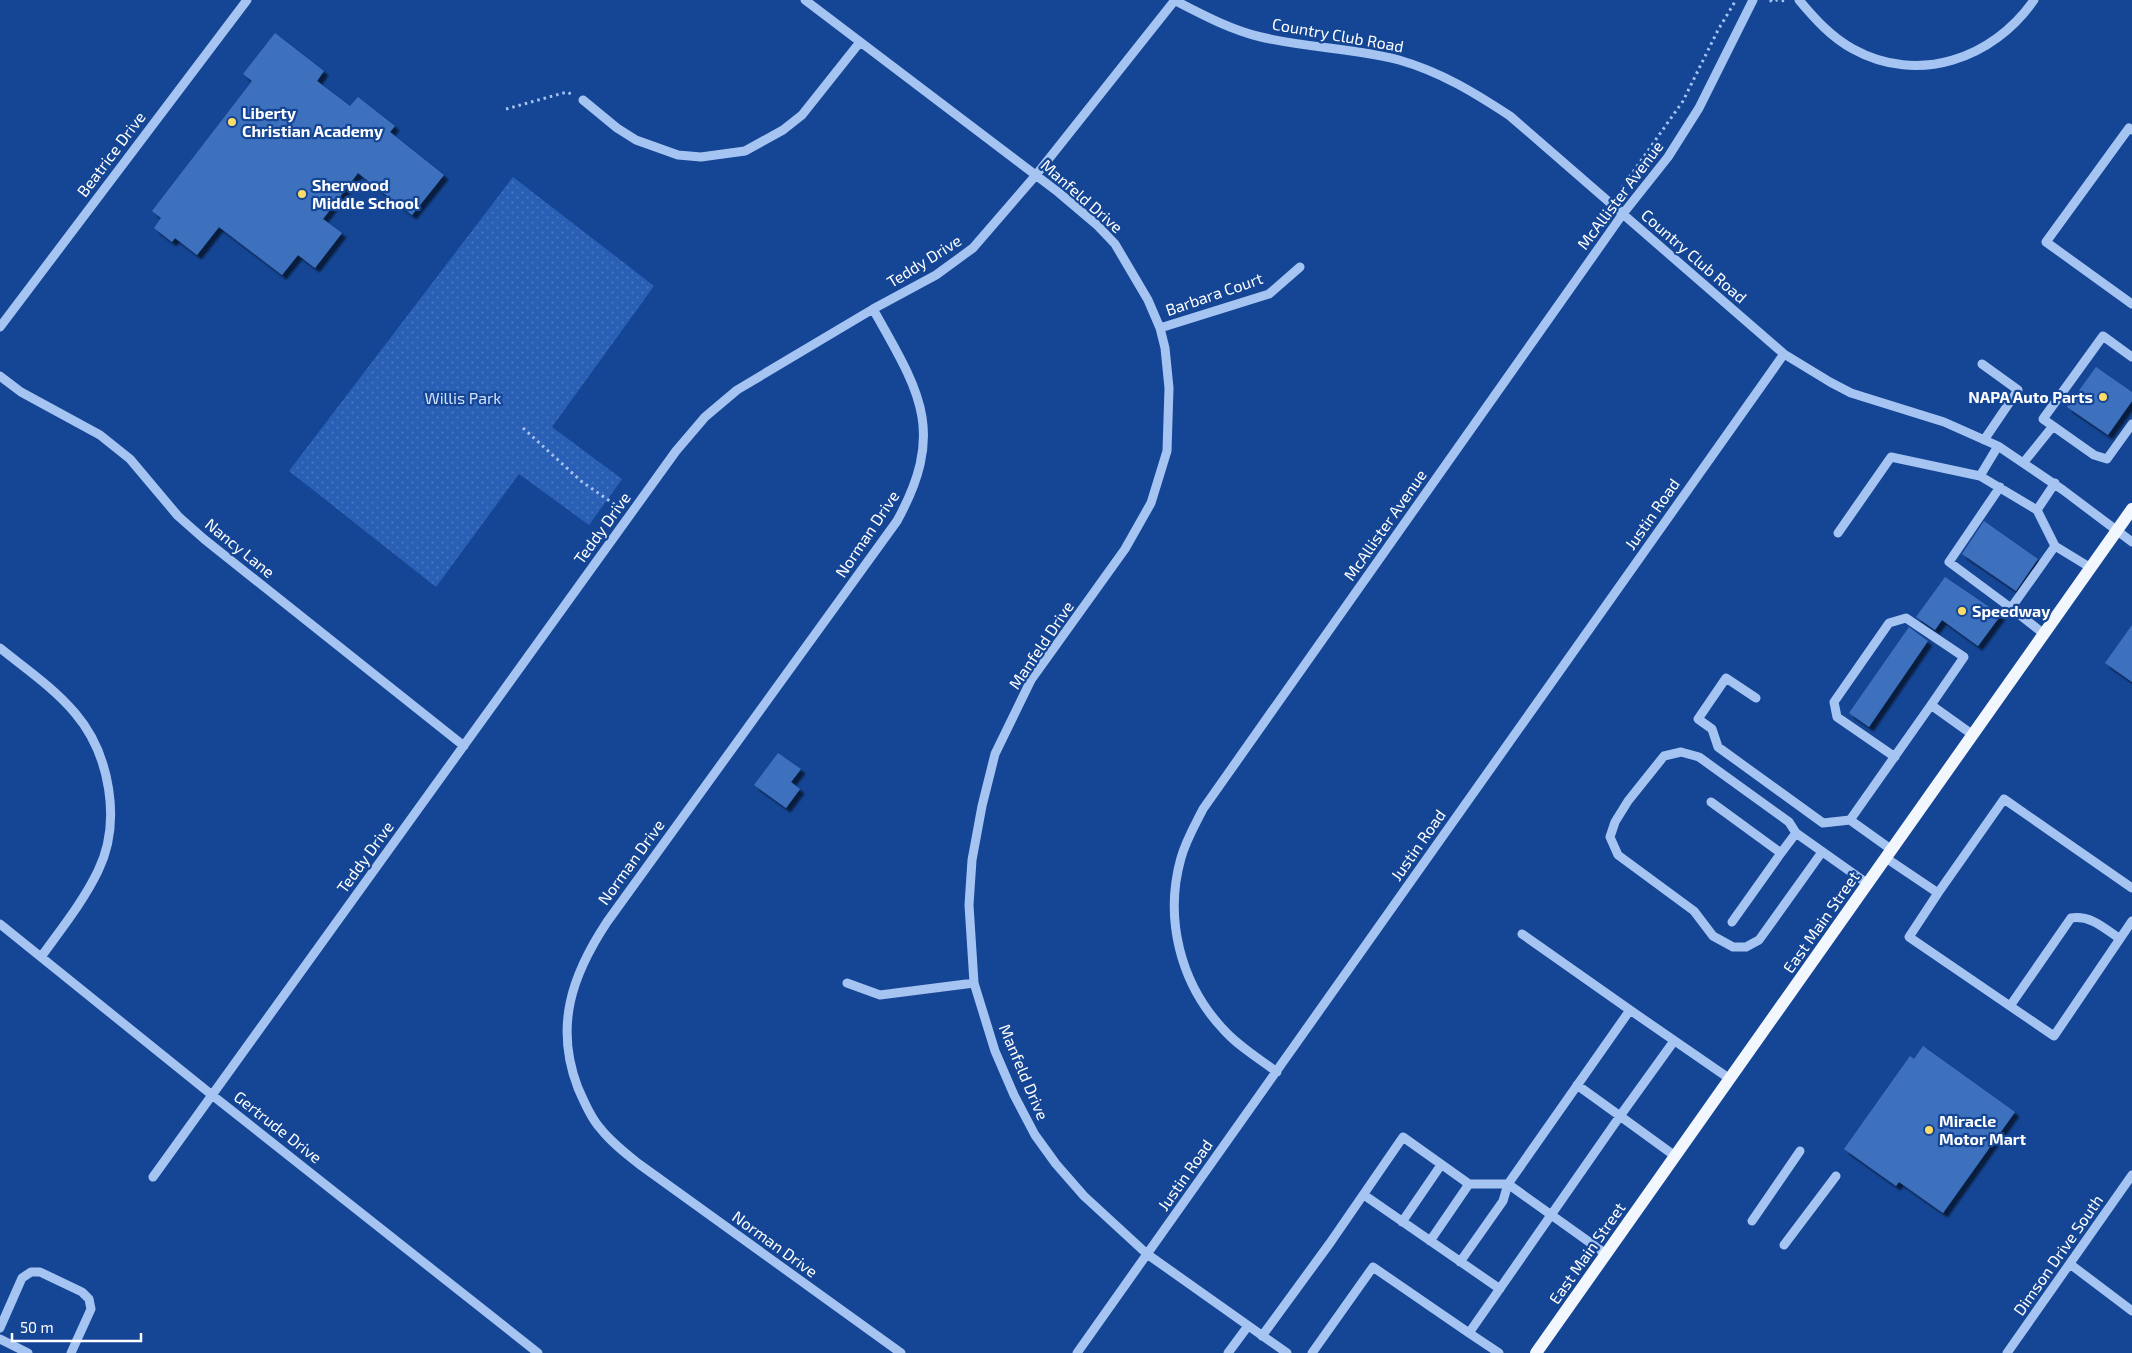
<svg xmlns="http://www.w3.org/2000/svg" width="2132" height="1353" viewBox="0 0 2132 1353" font-family="'Exo 2',sans-serif">
<style>
.park{fill:url(#park-dots)}
.building{fill:#3e70bd;filter:url(#shadow)}
.lines{fill:none;stroke-linecap:round;stroke-linejoin:round}
.path{stroke:#a6c4f2;stroke-width:3;stroke-dasharray:2.5 4;stroke-linecap:butt}
.minor{stroke:#a6c4f2;stroke-width:9}
.major{stroke:#f1f6ff;stroke-width:12}
.poi-dot{fill:#ffdb67;stroke:#154695;stroke-width:2}
.labels{text-anchor:middle;stroke-width:4.5;stroke-linejoin:round;paint-order:stroke}
.street-label{font-size:16px;fill:#fff;stroke:#154695}
.poi-label{font-size:16px;font-weight:bold;fill:#fff;stroke:#154695;text-anchor:start}
.park-label{font-size:16px;fill:#cee0fc;stroke:#154695}
</style>
<defs>
<pattern id="park-dots" width="8" height="8" patternUnits="userSpaceOnUse" patternTransform="scale(1.25)"><rect width="8" height="8" fill="#295fb4"/><path d="M2 2h.1M6 6h.1" fill="none" stroke="#4977bf" stroke-width="1.8" stroke-linecap="round"/></pattern>
<filter id="shadow"><feDropShadow dx="4.5" dy="4.5" stdDeviation="1" flood-color="#0009"/></filter>
</defs>
<rect width="100%" height="100%" fill="#154695"/>
<path class="park" d="M 513,177 L 654,286 L 552,427 L 622,479 L 589,525 L 519,474 L 436,587 L 289,471 Z"/>
<path class="building" d="M 275,33 L 324,71 L 317,81 L 350,106 L 358,97 L 395,126 L 390,132 L 444,175 L 412,215 L 358,173 L 323,219 L 342,233 L 315,268 L 298,255 L 282,275 L 219,227 L 197,255 L 175,238 L 172,242 L 154,228 L 161,218 L 152,211 L 252,81 L 243,74 Z
M 2096,367 L 2132,392 L 2132,401 L 2108,435 L 2067,407 Z
M 1984,521 L 2038,559 L 2016,591 L 1962,554 Z
M 1945,577 L 2001,615 L 1978,646 L 1942,620 L 1935,630 L 1916,617 Z
M 2132,625 L 2132,682 L 2105,663 Z
M 1909,627 L 1928,641 L 1869,727 L 1849,713 Z
M 778,753 L 801,769 L 791,782 L 800,789 L 786,808 L 754,785 Z
M 1923,1046 L 2015,1112 L 1943,1213 L 1899,1182 L 1896,1186 L 1844,1149 L 1910,1056 L 1914,1059 Z"/>
<g class="lines">
<path class="path" d="M 1770,0 L 1772,2 L 1776,0 L 1787,1
M 506,109 L 567,92 L 573,95
M 1621,194 L 1621,189 L 1683,101 L 1718,30 L 1736,0
M 523,428 L 581,481 L 621,509"/>
<path class="minor" d="M 805,0 L 1058,192 L 1097,225 L 1115,244 L 1148,300 L 1160,328 L 1165,348 L 1169,388 L 1167,451 L 1151,503 L 1125,549 L 1031,680 L 995,754 L 982,806 L 972,860 L 969,905 L 974,983 L 995,1051 L 1014,1095 L 1035,1135 L 1056,1164 L 1084,1196 L 1147,1254 L 1287,1353
M 1174,0 C 1201,14 1231,30 1261,37 C 1307,48 1354,48 1399,60 C 1441,72 1475,93 1510,116 L 1784,354 L 1830,382 L 1851,393 L 1944,422 L 1998,446 L 2063,490 L 2132,542
M 1799,0 C 1815,19 1831,37 1853,49 C 1918,85 1993,59 2034,0
M 583,100 L 617,128 L 636,140 L 678,155 L 701,157 L 745,151 L 783,130 L 802,115 L 860,42
M 2132,130 L 2129,128 L 2046,242 L 2132,304
M 873,309 C 919,391 947,430 897,521 L 607,922 C 572,975 554,1026 578,1088 C 584,1101 590,1117 600,1128 C 611,1142 625,1153 639,1164 L 901,1353
M 0,327 L 247,0
M 1160,328 L 1269,294 L 1300,267
M 1982,364 L 2018,390 L 1984,440
M 0,376 L 21,392 L 100,435 L 130,459 L 178,516 L 204,539 L 464,746
M 2053,426 L 2094,455 L 2107,459 L 2132,424
M 1998,446 L 1980,476 L 2037,510 L 2055,546 L 2091,568
M 2024,462 L 2053,426 L 2043,419 L 2103,336 L 2132,357
M 2000,487 L 1949,562 L 2011,608
M 2037,510 L 2055,483
M 1838,533 L 1891,457 L 1980,476
M 2044,634 L 2011,608 L 2055,546
M 0,648 C 26,669 54,688 75,713 C 110,754 122,822 98,871 C 83,902 61,929 41,957
M 1756,698 L 1726,678 L 1698,719 L 1712,729 L 1718,747 L 1823,823 L 1850,820
M 1895,757 L 1837,717 L 1834,702 L 1889,623 L 1906,618 L 1964,657 L 1931,705
M 1711,802 L 1781,853 L 1796,833 L 1868,884
M 1796,833 L 1789,822 L 1699,757 L 1681,752 L 1664,756 L 1628,801 L 1615,822 L 1610,837 L 1618,855 L 1694,911 L 1713,936 L 1733,947 L 1746,947 L 1759,940 L 1822,852
M 1892,850 L 1850,820 L 1931,705 L 1973,735
M 1886,858 L 1938,893 L 2004,799 L 2132,888
M 1938,893 L 1909,937 L 2054,1036 L 2132,921
M 1732,922 L 1781,853
M 0,924 L 212,1095 L 538,1353
M 1522,934 L 1630,1010
M 847,983 L 880,995 L 974,983
M 2010,1006 L 2071,918 C 2091,915 2104,928 2120,939
M 1277,1072 C 1258,1058 1238,1046 1223,1029 C 1180,983 1164,918 1181,858 C 1186,840 1195,825 1203,809 L 1622,215 L 1668,157 L 1699,108 L 1753,0
M 1577,1085 L 1620,1116 L 1674,1041
M 153,1177 L 676,451 L 705,417 L 737,390 L 873,309 L 936,275 L 973,248 L 1036,175 L 1175,0
M 1364,1195 L 1500,1289
M 1752,1221 L 1800,1151
M 1402,1222 L 1441,1165
M 1430,1241 L 1469,1184
M 1784,1245 L 1836,1176
M 1606,1254 L 1508,1184 L 1630,1010 L 1730,1079
M 2070,1264 L 2132,1311
M 0,1328 L 22,1278 L 31,1272 L 40,1272 L 82,1292 L 89,1299 L 91,1309 L 71,1353
M 1262,1336 L 1330,1243 L 1403,1137 L 1469,1184 L 1508,1184 L 1503,1201 L 1460,1262
M 0,1339 L 28,1353
M 1077,1353 L 1784,354
M 1228,1353 L 1248,1326
M 1312,1353 L 1373,1267 L 1469,1333
M 1499,1353 L 1469,1333 L 1620,1116 L 1675,1156
M 2007,1353 L 2132,1175"/>
<path class="major" d="M 1536,1353 L 2132,509"/>
</g>
<g class="poi-dot">
<circle cx="232" cy="122" r="5"/>
<circle cx="302" cy="194" r="5"/>
<circle cx="2103" cy="397" r="5"/>
<circle cx="1962" cy="611" r="5"/>
<circle cx="1929" cy="1130" r="5"/>
</g>
<g class="labels">
<g class="street-label">
<text transform="translate(1338 35) rotate(10)" y="6">Country Club Road</text>
<text transform="translate(111 154) rotate(-53)" y="6">Beatrice Drive</text>
<text transform="translate(1620 195) rotate(-53)" y="6">McAllister Avenue</text>
<text transform="translate(1082 196) rotate(41)" y="6">Manfeld Drive</text>
<text transform="translate(1694 256) rotate(41)" y="6">Country Club Road</text>
<text transform="translate(924 261) rotate(-32)" y="6">Teddy Drive</text>
<text transform="translate(1214 294) rotate(-19)" y="6">Barbara Court</text>
<text transform="translate(1652 514) rotate(-55)" y="6">Justin Road</text>
<text transform="translate(1385 525) rotate(-55)" y="6">McAllister Avenue</text>
<text transform="translate(602 528) rotate(-54)" y="6">Teddy Drive</text>
<text transform="translate(867 534) rotate(-56)" y="6">Norman Drive</text>
<text transform="translate(240 548) rotate(39)" y="6">Nancy Lane</text>
<text transform="translate(1041 645) rotate(-56)" y="6">Manfeld Drive</text>
<text transform="translate(1418 845) rotate(-55)" y="6">Justin Road</text>
<text transform="translate(365 857) rotate(-54)" y="6">Teddy Drive</text>
<text transform="translate(631 862) rotate(-54)" y="6">Norman Drive</text>
<text transform="translate(1821 922) rotate(-55)" y="6">East Main Street</text>
<text transform="translate(1024 1072) rotate(67)" y="6">Manfeld Drive</text>
<text transform="translate(278 1127) rotate(38)" y="6">Gertrude Drive</text>
<text transform="translate(1185 1175) rotate(-55)" y="6">Justin Road</text>
<text transform="translate(775 1244) rotate(36)" y="6">Norman Drive</text>
<text transform="translate(1587 1253) rotate(-55)" y="6">East Main Street</text>
<text transform="translate(2058 1255) rotate(-55)" y="6">Dimson Drive South</text>
</g>
<g class="poi-label">
<text x="242" y="119">Liberty<tspan x="242" dy="18">Christian Academy</tspan></text>
<text x="312" y="191">Sherwood<tspan x="312" dy="18">Middle School</tspan></text>
<text x="2093" y="403" text-anchor="end">NAPA Auto Parts</text>
<text x="1972" y="617">Speedway</text>
<text x="1939" y="1127">Miracle<tspan x="1939" dy="18">Motor Mart</tspan></text>
</g>
<g class="park-label">
<text x="463" y="404">Willis Park</text>
</g>
</g>
<path d="M12 1333v8h129v-8" fill="none" stroke="#ffffff" stroke-width="2.5"/>
<text x="20" y="1333" font-size="15" fill="#ffffff" stroke="#154695" stroke-width="4" paint-order="stroke">50 m</text>
</svg>
